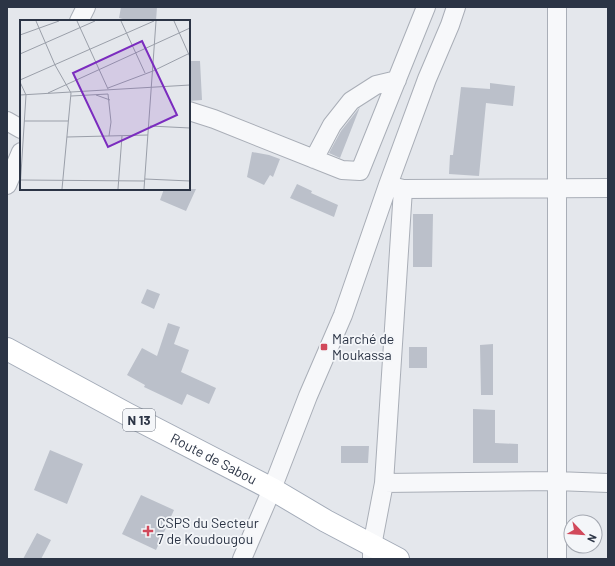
<svg xmlns="http://www.w3.org/2000/svg" width="615" height="566" viewBox="0 0 615 566" font-family="Barlow,sans-serif">
<style>
.building{fill:#bbc0ca}
.lines{fill:none;stroke-linecap:round;stroke-linejoin:round}
.minor-casing{stroke:#a9aeb7;stroke-width:20}
.major-casing{stroke:#a3abb8;stroke-width:24}
.minor{stroke:#f7f8fa;stroke-width:18}
.major{stroke:#fff;stroke-width:22}
.poi-dot{fill:#d1495b;stroke:#f4f6f9;stroke-width:1.5}
.labels{text-anchor:middle;stroke-width:3.5;stroke-linejoin:round;paint-order:stroke}
.shield{fill:#f4f6f9;stroke:#676e7b;stroke-width:1}
.shield-label{font-size:13px;font-weight:bold;fill:#2b3445}
.poi-label{font-size:14px;fill:#2b3445;stroke:#f4f6f9;text-anchor:start}
.street-label{font-size:14px;fill:#2b3445;stroke:#f4f6f9}
.inset-road{fill:none;stroke:#9a9fa9;stroke-width:1}
.view{fill:#7b2cbf;fill-opacity:0.15;stroke:#7b2cbf;stroke-width:2}
.inset-edge{fill:none;stroke:#2b3445;stroke-width:2}
</style>
<rect width="100%" height="100%" fill="#e4e7ec"/>
<path class="building" d="M 121,7 L 157,7 L 156,21 L 130,21 L 119,18 Z
M 189,61 L 200,61 L 202,100 L 189,101 Z
M 490,83 L 515,86 L 513,106 L 486,103 L 479,176 L 449,174 L 450,155 L 453,155 L 461,87 L 490,89 Z
M 360,107 L 340,158 L 329,153 L 341,131 Z
M 252,152 L 269,155 L 280,159 L 273,177 L 270,175 L 264,185 L 247,177 Z
M 297,184 L 312,191 L 311,193 L 338,205 L 334,217 L 290,198 Z
M 164,189 L 196,189 L 186,211 L 160,200 Z
M 413,214 L 433,214 L 432,267 L 413,267 Z
M 147,289 L 160,294 L 154,309 L 141,303 Z
M 168,323 L 180,327 L 174,344 L 189,350 L 181,372 L 216,388 L 209,404 L 187,394 L 182,405 L 144,387 L 145,385 L 127,375 L 142,348 L 157,356 Z
M 493,344 L 493,395 L 481,395 L 480,345 Z
M 409,347 L 427,347 L 427,368 L 409,368 Z
M 473,409 L 495,410 L 495,443 L 518,444 L 518,463 L 473,463 Z
M 341,446 L 369,446 L 368,463 L 341,463 Z
M 50,450 L 83,464 L 67,504 L 34,490 Z
M 141,495 L 174,510 L 156,550 L 122,534 Z
M 37,533 L 51,540 L 41,559 L 23,559 Z"/>
<g class="lines">
<g class="minor-casing">
<path id="minor" d="M 557,7 L 557,559
M 79,21 L 86,7
M 189,111 L 214,119 L 342,170 L 360,171 L 426,7
M 7,121 L 21,129
M 314,159 L 332,125 L 351,101 L 376,85 L 397,80
M 7,185 L 21,152
M 391,186 L 403,189 L 608,188
M 384,483 L 556,481 L 608,483
M 242,559 L 272,489 L 308,396 L 343,315 L 388,185 L 427,79 L 450,25 L 456,7
M 372,559 L 372,546 L 384,483 L 403,189"/>
</g>
<g class="major-casing">
<g id="major">
<path id="s1" d="M 7,349 L 127,414 L 272,489 L 326,521 L 398,559"/>
</g>
</g>
<use href="#minor" class="minor"/>
<use href="#major" class="major"/>
</g>
<g class="poi-dot">
<rect x="320" y="343" width="8" height="8" rx="2"/>
<path d="M146 525h4v4h4v4h-4v4h-4v-4h-4v-4h4z"/>
</g>
<g class="labels">
<rect class="shield" x="123" y="409" width="32" height="22" rx="3"/>
<g class="shield-label">
<text x="139" y="425">N 13</text>
</g>
<g class="poi-label">
<text x="332" y="344">Marché de<tspan x="332" dy="16">Moukassa</tspan></text>
<text x="157" y="528">CSPS du Secteur<tspan x="157" dy="16">7 de Koudougou</tspan></text>
</g>
<g class="street-label">
<text dy="5" stroke="none"><textPath href="#s1" startOffset="234">Route de Sabou</textPath></text>
</g>
</g>
<g transform="translate(20 20)">
<rect width="170" height="170" fill="#e4e7ec"/>
<path class="inset-road" d="M 16,1 L 35,45 L 51,73 L 42,169M 57,1 L 88,69M 101,1 L 125,53M 154,1 L 170,37M 0,15 L 39,1M 0,34 L 75,1M 0,60 L 134,1M 0,62 L 6,75 L 0,169M 88,68 L 133,51 L 170,33M 28,73 L 170,8M 0,75 L 170,65M 76,75 L 90,80M 51,76 L 88,74 L 91,102 L 89,116M 4,101 L 48,101M 130,106 L 170,108M 47,117 L 128,115M 125,159 L 170,161M 0,160 L 125,161M 98,169 L 102,116M 124,169 L 136,1"/>
<path class="view" d="M 122,21 L 157,95 L 88,127 L 53,53 Z"/>
<rect width="170" height="170" class="inset-edge"/>
</g>
<rect width="615" height="566" fill="none" stroke="#2b3445" stroke-width="16"/>
<g transform="translate(583 534) rotate(115)"><circle r="19" fill="#f4f6f9" stroke="#a4a8b1"/>
<path d="M0-3L7 15L0 10L-7 15Z" fill="#d1495b"/>
<text y="-6" font-size="11" font-weight="bold" text-anchor="middle" fill="#2b3445">N</text>
</g>
</svg>
